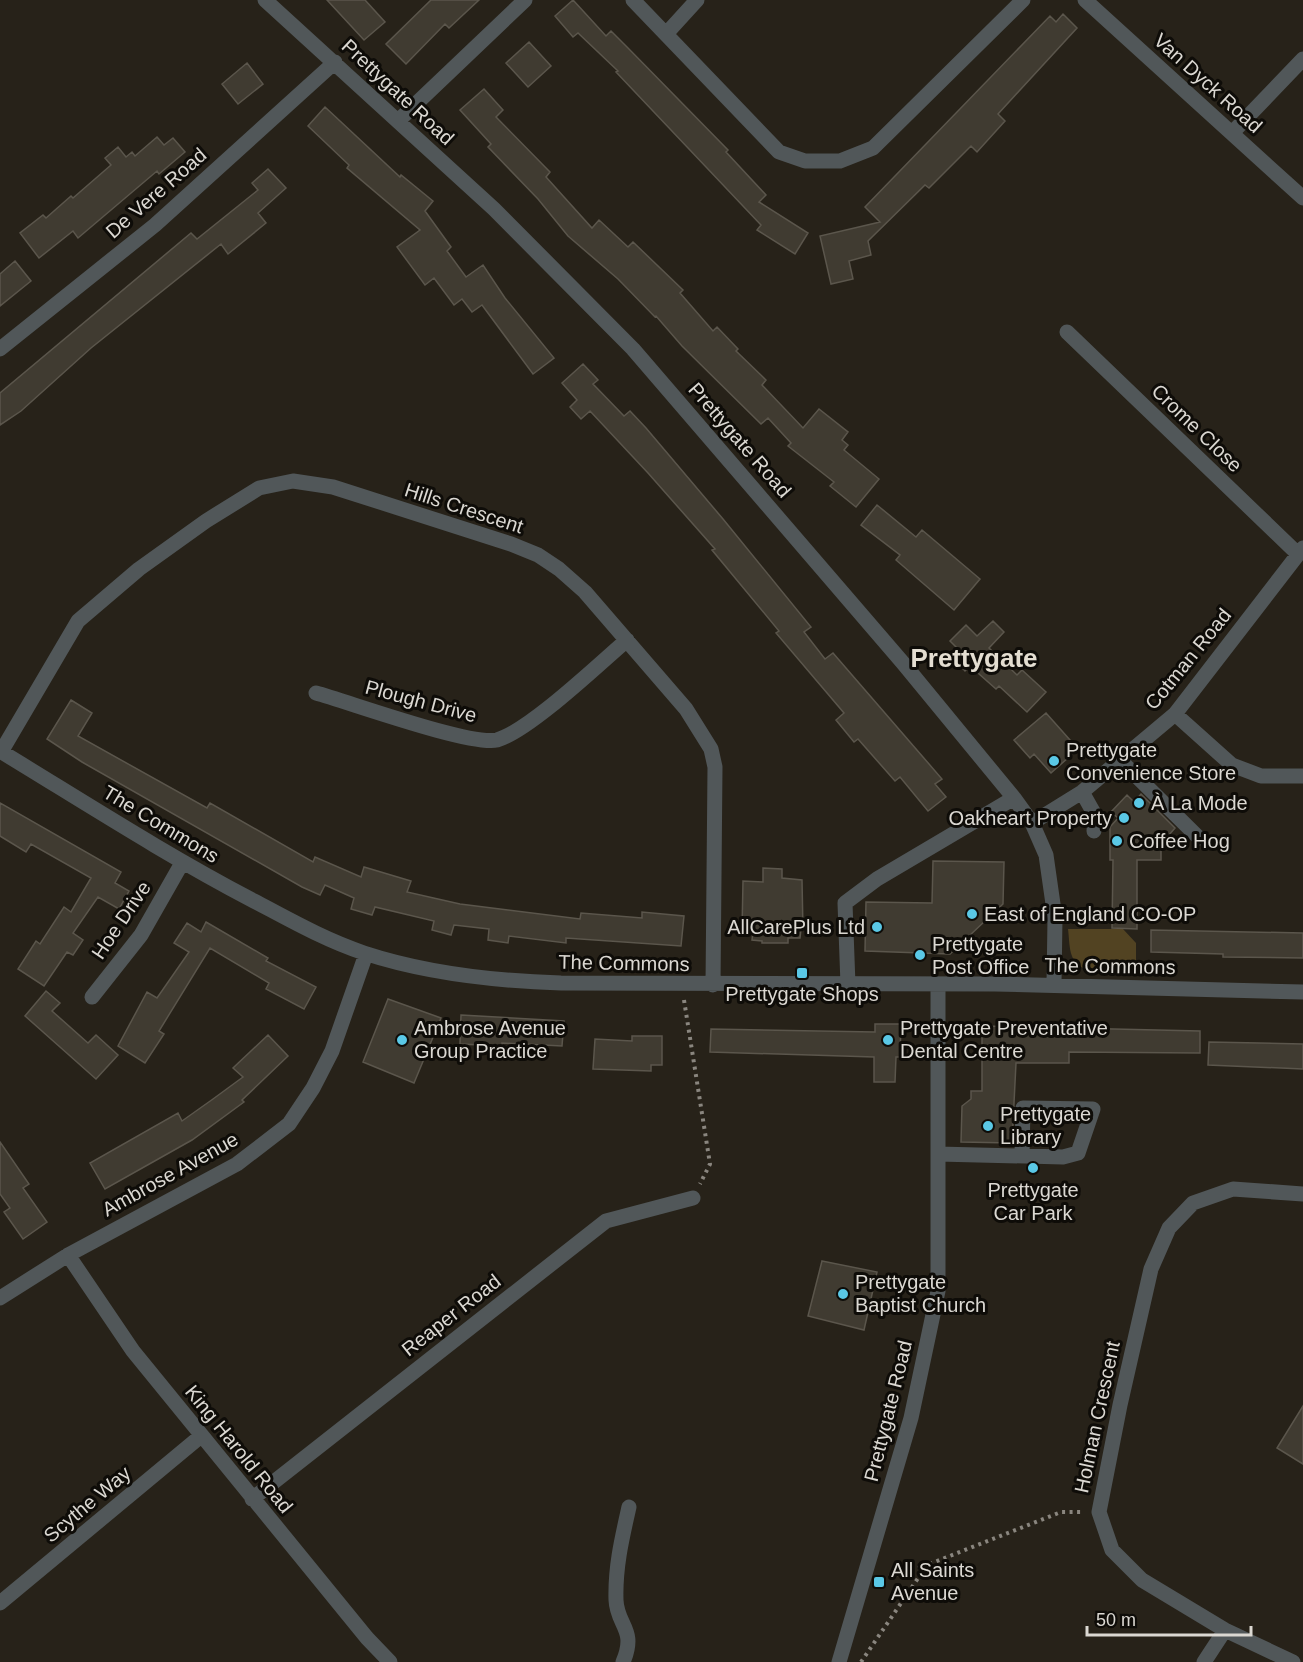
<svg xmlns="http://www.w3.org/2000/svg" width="1303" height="1662" viewBox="0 0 1303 1662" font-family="Helvetica,sans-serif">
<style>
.green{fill:#524322}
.building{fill:#403b31;stroke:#5b564c;stroke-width:1.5}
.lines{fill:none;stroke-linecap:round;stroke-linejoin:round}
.path{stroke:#8a867f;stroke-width:4;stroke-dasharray:3 4.5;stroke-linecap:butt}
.minor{stroke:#515759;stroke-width:15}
.poi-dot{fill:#5ac8e6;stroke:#0e0c08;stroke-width:2}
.labels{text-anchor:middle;stroke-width:6;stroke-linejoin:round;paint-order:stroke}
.street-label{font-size:20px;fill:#dbd8d2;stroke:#0e0c08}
.poi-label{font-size:20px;fill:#dbd8d2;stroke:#0e0c08;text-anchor:start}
.district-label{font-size:26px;font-weight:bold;fill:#e3ddd1;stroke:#0e0c08}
</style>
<rect width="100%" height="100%" fill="#272219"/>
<path class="green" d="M 1068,929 L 1123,929 L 1136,943 L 1136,969 L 1085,969 C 1068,962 1070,945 1068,929 Z"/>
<path class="building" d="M 327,0 L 365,0 L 385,22 L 364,40 Z
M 431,0 L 479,0 L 449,28 L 445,24 L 406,64 L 386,44 Z
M 573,0 L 606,36 L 611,31 L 628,48 L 728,150 L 726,152 L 766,195 L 759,202 L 808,233 L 795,254 L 757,230 L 761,225 L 616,72 L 618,71 L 578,33 L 573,37 L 555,16 Z
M 1063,14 L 1077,28 L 998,114 L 1005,121 L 977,152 L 971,146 L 929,188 L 925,185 L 868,241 L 871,255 L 849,261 L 853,279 L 831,284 L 820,236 L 880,222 L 865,207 L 1050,16 L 1056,22 Z
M 529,42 L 551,66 L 528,87 L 506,63 Z
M 247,63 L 263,84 L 238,104 L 222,84 Z
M 484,89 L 503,110 L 496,117 L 550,172 L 546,177 L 592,228 L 599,220 L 628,247 L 633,242 L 683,290 L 680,293 L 713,331 L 717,327 L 738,349 L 736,351 L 766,380 L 762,385 L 803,428 L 819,409 L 848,432 L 842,440 L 848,445 L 844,450 L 879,479 L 856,507 L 830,486 L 834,482 L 788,446 L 791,443 L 768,418 L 761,424 L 682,346 L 656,316 L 655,317 L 618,279 L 568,236 L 538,199 L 488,147 L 491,144 L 460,110 Z
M 325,107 L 400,177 L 401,175 L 433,201 L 425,211 L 451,247 L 447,251 L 466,277 L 483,265 L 505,298 L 554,358 L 533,374 L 482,305 L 472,312 L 462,299 L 454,305 L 434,278 L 425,285 L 397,247 L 420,230 L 347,168 L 349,165 L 308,126 Z
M 157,137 L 164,145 L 173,138 L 185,152 L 159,174 L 157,171 L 78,238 L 73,231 L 39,258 L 20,233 L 43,215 L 46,218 L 71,196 L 73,198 L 111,165 L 105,158 L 118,147 L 126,157 L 132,152 L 135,156 Z
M 268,169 L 286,188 L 258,213 L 266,223 L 228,254 L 221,244 L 91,348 L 21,411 L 0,425 L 0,393 L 191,233 L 197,239 L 258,190 L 252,183 Z
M 15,261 L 31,281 L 0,306 L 0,274 Z
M 583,364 L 598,380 L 593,384 L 624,416 L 630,411 L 646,428 L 723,519 L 811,627 L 804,632 L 825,659 L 833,653 L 942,779 L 935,784 L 946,797 L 928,811 L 900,777 L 895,781 L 858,739 L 854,742 L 836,720 L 844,713 L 776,633 L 779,631 L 712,550 L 715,549 L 648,473 L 590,411 L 581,419 L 570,407 L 577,400 L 562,383 Z
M 877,505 L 916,537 L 922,530 L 980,579 L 954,610 L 896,560 L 900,555 L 861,525 Z
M 993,621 L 1004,632 L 989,648 L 1017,675 L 1022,670 L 1046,692 L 1027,712 L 999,686 L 996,689 L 970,666 L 965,671 L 954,659 L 961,652 L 950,641 L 966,625 L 977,636 Z
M 71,700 L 92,713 L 78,736 L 207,808 L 210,803 L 313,862 L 315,857 L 361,877 L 364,867 L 411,881 L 407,892 L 460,904 L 580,919 L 581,913 L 642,918 L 642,912 L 684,916 L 681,946 L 566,938 L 566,943 L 509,936 L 508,943 L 488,940 L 489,929 L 454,925 L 451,935 L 432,930 L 434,921 L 375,907 L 372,915 L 351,909 L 354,898 L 325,885 L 320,895 L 302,887 L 82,762 L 47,739 Z
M 1046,713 L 1078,749 L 1051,773 L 1034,754 L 1030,758 L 1014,740 Z
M 1141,794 L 1175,828 L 1161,844 L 1161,860 L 1137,860 L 1137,929 L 1112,928 L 1113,860 L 1110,860 L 1110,827 L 1118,818 L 1111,812 L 1127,795 L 1134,802 Z
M 0,803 L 121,872 L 115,883 L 129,891 L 119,909 L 98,897 L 73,933 L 83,940 L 73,955 L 67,952 L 44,986 L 18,969 L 36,941 L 40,944 L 64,907 L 71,912 L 91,878 L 31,844 L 26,852 L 0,836 Z
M 933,861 L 1004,862 L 1003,904 L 950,954 L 865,951 L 866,902 L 932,903 Z
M 763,868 L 782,869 L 782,878 L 802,880 L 803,930 L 801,929 L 800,938 L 788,938 L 788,943 L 762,943 L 762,941 L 752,940 L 753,931 L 742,930 L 743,881 L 763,882 Z
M 206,922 L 268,958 L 266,961 L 316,987 L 304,1009 L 266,989 L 269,983 L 210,948 L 159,1031 L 164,1034 L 145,1063 L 118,1046 L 147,992 L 157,998 L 189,952 L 174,943 L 187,923 L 201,932 Z
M 1151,930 L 1303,933 L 1303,958 L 1223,957 L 1223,954 L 1151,952 Z
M 46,991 L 60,1003 L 52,1011 L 88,1043 L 96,1035 L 118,1055 L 96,1079 L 25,1016 Z
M 388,999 L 441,1018 L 414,1083 L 363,1062 Z
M 461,1015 L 564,1021 L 562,1046 L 502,1043 L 502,1046 L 460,1044 Z
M 875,1024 L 901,1024 L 900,1057 L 896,1057 L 895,1082 L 874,1082 L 874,1057 L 710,1052 L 711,1029 L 875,1032 Z
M 982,1026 L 1200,1031 L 1200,1053 L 1069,1052 L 1069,1063 L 1016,1063 L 1012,1143 L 961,1142 L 962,1106 L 971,1099 L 971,1091 L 982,1091 Z
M 268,1035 L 288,1056 L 242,1100 L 244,1102 L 192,1140 L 105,1189 L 90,1163 L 178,1113 L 182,1121 L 213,1099 L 243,1077 L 233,1068 Z
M 632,1036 L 662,1036 L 662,1065 L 651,1065 L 651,1071 L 593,1069 L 595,1039 L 632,1041 Z
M 1209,1042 L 1303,1044 L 1303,1069 L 1208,1065 Z
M 0,1142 L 29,1184 L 23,1188 L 47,1222 L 23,1239 L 4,1212 L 10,1208 L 0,1194 Z
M 822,1261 L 877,1272 L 864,1330 L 808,1316 Z
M 1303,1406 L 1303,1464 L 1277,1448 Z"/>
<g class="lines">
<path class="path" d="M 684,1000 L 710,1164 L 700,1184
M 882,1579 L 927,1565
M 861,1662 L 927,1565 L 1061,1512 L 1083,1512"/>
<path class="minor" d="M 265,0 L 494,209 L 633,349 L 903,663 L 1014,798 L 1032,823 L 1046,855 L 1055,918 L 1054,985
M 633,0 L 779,152 L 805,161 L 840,161 L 873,148 L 1023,0
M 1085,0 L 1303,198
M 666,34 L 697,0
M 399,120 L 525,0
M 1232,133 L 1303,59
M 1067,332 L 1298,554
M 0,349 L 155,225 L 335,62
M 316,693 C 349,702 470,746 497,740 C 529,731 599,664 627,640
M 1175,714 L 1232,765 L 1261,776 L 1303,776
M 0,751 C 84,802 166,855 254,901 C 290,920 325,940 364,953 C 428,974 494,981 561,983 L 995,984 L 1303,992
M 1,752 L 78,621 L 139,569 L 206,521 L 259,488 L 293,481 L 333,487 L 511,544 L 538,555 L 559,569 L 585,592 L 686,709 L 711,749 L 715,767 L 713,985
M 1120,760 L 1199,838
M 1082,792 L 1095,815 L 1094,831
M 1032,823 L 1082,792 L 1175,714 L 1303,548
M 848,985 L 845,903 L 877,879 L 1014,798
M 92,997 L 141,935 L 182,863
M 938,1154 L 1063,1157 L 1078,1153 L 1093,1109 L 1023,1108 L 1022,1155
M 68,1255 L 133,1351 L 367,1638 L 390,1662
M 0,1298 L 68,1255 L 237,1164 L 289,1124 L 313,1088 L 332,1051 L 366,954
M 252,1499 L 606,1221 L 693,1198
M 0,1603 L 201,1436
M 623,1662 C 637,1629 617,1626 616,1600 C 615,1567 622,1538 629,1507
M 839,1662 L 911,1418 L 938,1291 L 938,984
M 1204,1662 L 1225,1630
M 1293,1662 L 1225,1630 L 1142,1580 L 1112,1550 L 1099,1512 L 1120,1405 L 1151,1269 L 1169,1228 L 1193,1203 L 1233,1189 L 1303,1194"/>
</g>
<g class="poi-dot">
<circle cx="1054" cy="761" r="6"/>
<circle cx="1139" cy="803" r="6"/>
<circle cx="1124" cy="818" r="6"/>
<circle cx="1117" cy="841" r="6"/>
<circle cx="972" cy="914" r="6"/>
<circle cx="877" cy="927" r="6"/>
<circle cx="920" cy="955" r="6"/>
<rect x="796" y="967" width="12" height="12" rx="3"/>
<circle cx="402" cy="1040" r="6"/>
<circle cx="888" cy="1040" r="6"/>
<circle cx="988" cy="1126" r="6"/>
<circle cx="1033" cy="1168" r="6"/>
<circle cx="843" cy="1294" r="6"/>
<rect x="873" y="1576" width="12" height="12" rx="3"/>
</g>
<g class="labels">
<g class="street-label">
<text transform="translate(1208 83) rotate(42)" y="7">Van Dyck Road</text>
<text transform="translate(398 92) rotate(43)" y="7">Prettygate Road</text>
<text transform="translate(156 193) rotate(-41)" y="7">De Vere Road</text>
<text transform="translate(1197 428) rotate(44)" y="7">Crome Close</text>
<text transform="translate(740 440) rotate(49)" y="7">Prettygate Road</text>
<text transform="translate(464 508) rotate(18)" y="7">Hills Crescent</text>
<text transform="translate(1188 659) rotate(-51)" y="7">Cotman Road</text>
<text transform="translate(421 701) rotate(15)" y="7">Plough Drive</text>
<text transform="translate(161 824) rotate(31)" y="7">The Commons</text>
<text transform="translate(121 920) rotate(-56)" y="7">Hoe Drive</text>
<text transform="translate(624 963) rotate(1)" y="7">The Commons</text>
<text transform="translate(1110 966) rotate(1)" y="7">The Commons</text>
<text transform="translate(170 1174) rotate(-29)" y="7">Ambrose Avenue</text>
<text transform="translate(451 1315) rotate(-38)" y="7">Reaper Road</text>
<text transform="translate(888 1411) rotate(-76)" y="7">Prettygate Road</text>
<text transform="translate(1097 1417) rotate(-78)" y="7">Holman Crescent</text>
<text transform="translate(239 1449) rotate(51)" y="7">King Harold Road</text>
<text transform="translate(87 1504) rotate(-40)" y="7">Scythe Way</text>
</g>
<g class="poi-label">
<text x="1066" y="757">Prettygate<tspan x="1066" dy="23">Convenience Store</tspan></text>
<text x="1151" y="810">À La Mode</text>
<text x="1112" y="825" text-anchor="end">Oakheart Property</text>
<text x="1129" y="848">Coffee Hog</text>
<text x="984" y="921">East of England CO-OP</text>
<text x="865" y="934" text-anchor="end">AllCarePlus Ltd</text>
<text x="932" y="951">Prettygate<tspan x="932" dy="23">Post Office</tspan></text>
<text x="802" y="1001" text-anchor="middle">Prettygate Shops</text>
<text x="414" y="1035">Ambrose Avenue<tspan x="414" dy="23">Group Practice</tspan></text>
<text x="900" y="1035">Prettygate Preventative<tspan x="900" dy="23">Dental Centre</tspan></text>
<text x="1000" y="1121">Prettygate<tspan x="1000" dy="23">Library</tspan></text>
<text x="1033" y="1197" text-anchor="middle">Prettygate<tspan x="1033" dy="23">Car Park</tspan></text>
<text x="855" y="1289">Prettygate<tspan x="855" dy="23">Baptist Church</tspan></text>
<text x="891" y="1577">All Saints<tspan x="891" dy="23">Avenue</tspan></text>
</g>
<g class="district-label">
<text x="974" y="667">Prettygate</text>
</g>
</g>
<path d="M1087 1626v9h164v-9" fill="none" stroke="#dbd8d2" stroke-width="3"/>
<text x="1096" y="1626" font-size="18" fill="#dbd8d2" stroke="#0e0c08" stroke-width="4.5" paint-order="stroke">50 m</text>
</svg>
